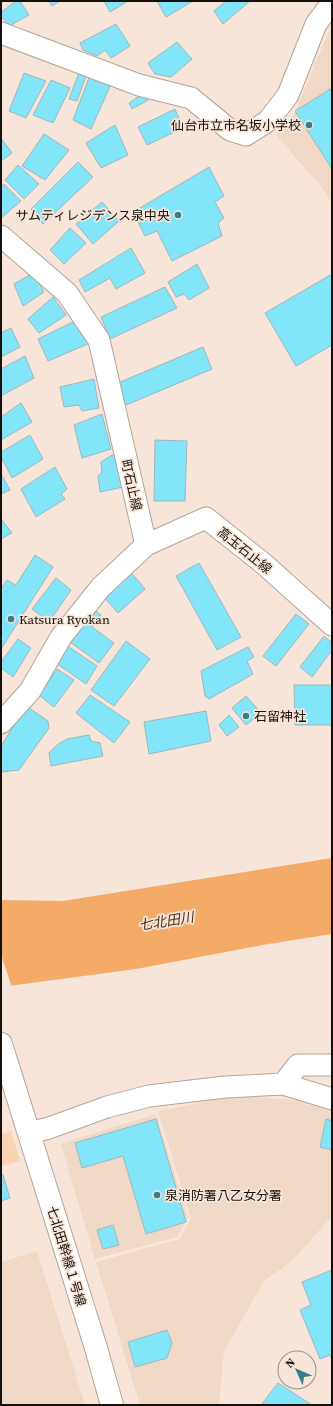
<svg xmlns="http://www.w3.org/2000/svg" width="333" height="1406" viewBox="0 0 333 1406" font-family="'Source Serif 4','Noto Sans JP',serif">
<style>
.built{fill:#efd8c5}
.green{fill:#fad3b1}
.water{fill:#f4ab67}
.pier{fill:#f6e5d8}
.building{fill:#82e5f9;stroke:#9fb6bb}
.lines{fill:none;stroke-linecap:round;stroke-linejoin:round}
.minor-casing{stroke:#b4a598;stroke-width:23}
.tertiary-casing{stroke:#b4a598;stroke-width:24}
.minor{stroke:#fff;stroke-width:21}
.tertiary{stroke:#fff;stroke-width:22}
.poi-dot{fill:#387d8a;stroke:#f6e5d8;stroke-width:1.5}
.labels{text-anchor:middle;stroke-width:3.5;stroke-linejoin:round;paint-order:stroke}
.poi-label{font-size:13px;fill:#15100b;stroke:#f6e5d8;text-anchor:start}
.street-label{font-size:13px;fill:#15100b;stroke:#f6e5d8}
.water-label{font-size:14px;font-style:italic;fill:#4c2e12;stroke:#f6e5d8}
</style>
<rect width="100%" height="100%" fill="#f6e5d8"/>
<path class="built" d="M 332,28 L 332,203 L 320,185 L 276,135 L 294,115 L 326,38 Z
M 235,1096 L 294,1100 L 332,1112 L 332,1216 L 292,1261 L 264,1281 L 224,1351 L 219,1405 L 140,1405 L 96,1262 L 180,1239 L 191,1218 L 158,1111 Z
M 156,1114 L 188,1218 L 177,1237 L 95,1259 L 61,1144 Z
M 37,1251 L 85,1405 L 1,1405 L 1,1262 Z"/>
<path class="green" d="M 11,1131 L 20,1161 L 1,1166 L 1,1134 Z"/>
<path class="water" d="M 332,858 L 332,934 L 268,944 L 136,969 L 1,987 L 1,900 L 63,901 Z"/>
<path class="pier" d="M 1,954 L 12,988 L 1,989 Z"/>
<path class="building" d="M 16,1 L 20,1 L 29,15 L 9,26 L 1,16 L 1,12 Z
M 48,1 L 60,1 L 52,6 Z
M 104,1 L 128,1 L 110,12 Z
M 157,1 L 193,1 L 166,17 Z
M 226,1 L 250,1 L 223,24 L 214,11 Z
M 116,24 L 130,46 L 111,58 L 105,50 L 97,56 L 83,50 L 80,43 Z
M 177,42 L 192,59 L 171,77 L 155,74 L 148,63 Z
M 80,70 L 87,73 L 77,101 L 69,99 Z
M 24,73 L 46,81 L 26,118 L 9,111 Z
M 90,75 L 112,82 L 91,129 L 73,120 Z
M 51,80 L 70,88 L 53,123 L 33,115 Z
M 332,88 L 332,169 L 295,111 Z
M 144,93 L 148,100 L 132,109 L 129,103 Z
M 175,109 L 183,128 L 147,145 L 138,127 Z
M 115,125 L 128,155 L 101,168 L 86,143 Z
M 44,134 L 69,150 L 45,180 L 22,166 Z
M 1,138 L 12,153 L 1,161 Z
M 78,162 L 93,177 L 43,224 L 31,209 Z
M 18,165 L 39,184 L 24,199 L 5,180 Z
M 209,167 L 224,196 L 215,202 L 224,218 L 218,223 L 222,236 L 172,261 L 157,231 L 145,236 L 133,212 Z
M 4,184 L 21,201 L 1,218 L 1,188 Z
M 102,202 L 119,221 L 93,244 L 76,224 Z
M 70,228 L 86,243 L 64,264 L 50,250 Z
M 131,248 L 145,273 L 116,289 L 110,278 L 85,292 L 79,280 Z
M 197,264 L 209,288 L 189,300 L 184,294 L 176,297 L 168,282 Z
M 33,273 L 44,292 L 23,306 L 14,284 Z
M 332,274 L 332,345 L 296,366 L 265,313 Z
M 165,287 L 177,308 L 110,339 L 101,317 Z
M 53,297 L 66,315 L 39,333 L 28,319 Z
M 77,320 L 90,343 L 48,361 L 38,339 Z
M 11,328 L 20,347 L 1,357 L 1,333 Z
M 203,347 L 212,369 L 126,405 L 118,383 Z
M 25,356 L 34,378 L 1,396 L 1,369 Z
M 94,379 L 99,408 L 82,411 L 79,405 L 64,407 L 60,387 Z
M 21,403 L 32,422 L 1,440 L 1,417 Z
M 102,414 L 111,449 L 82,458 L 74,425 Z
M 30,435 L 43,459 L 12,478 L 1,457 L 1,452 Z
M 155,440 L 187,441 L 185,501 L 154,501 Z
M 114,454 L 123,487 L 100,492 L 98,476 L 102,472 L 101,462 Z
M 55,467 L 67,489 L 61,494 L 65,499 L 36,517 L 21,489 Z
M 1,474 L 10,490 L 1,494 Z
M 1,519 L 12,533 L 1,539 Z
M 35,555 L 53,567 L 1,649 L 1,589 L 7,580 L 16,585 Z
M 199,563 L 241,637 L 217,650 L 176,576 Z
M 129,570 L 145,589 L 118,613 L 102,595 Z
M 56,578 L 71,590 L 49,622 L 32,609 Z
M 90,607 L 101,615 L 92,627 L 114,643 L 99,663 L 66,639 Z
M 296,614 L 309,624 L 276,666 L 263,656 Z
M 324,636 L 332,643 L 332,650 L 312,677 L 300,667 Z
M 18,639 L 31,648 L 13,677 L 1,668 L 1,662 Z
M 126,641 L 150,659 L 114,706 L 91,690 Z
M 66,645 L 97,666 L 86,684 L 53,661 Z
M 248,647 L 254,657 L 247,661 L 253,674 L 209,699 L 205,696 L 201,671 Z
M 57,669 L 74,680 L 54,707 L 39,695 Z
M 294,685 L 332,685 L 332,725 L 295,725 Z
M 90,695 L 130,722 L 114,743 L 76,713 Z
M 246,696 L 261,713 L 246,725 L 232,708 Z
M 26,706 L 48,721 L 49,728 L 19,770 L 1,772 L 1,746 Z
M 206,711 L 211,741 L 149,754 L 144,722 Z
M 229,715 L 239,727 L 227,736 L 219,725 Z
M 89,735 L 91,741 L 100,743 L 103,756 L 51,766 L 49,753 L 57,745 L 67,739 Z
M 156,1119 L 186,1222 L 146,1234 L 123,1156 L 82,1168 L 75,1143 Z
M 326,1119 L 332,1121 L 332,1150 L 320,1147 Z
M 1,1175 L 3,1175 L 10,1198 L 1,1201 Z
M 113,1225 L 119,1245 L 103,1249 L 97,1230 Z
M 332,1270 L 332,1361 L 330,1355 L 320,1359 L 300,1310 L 311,1305 L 302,1282 Z
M 167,1330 L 172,1343 L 167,1358 L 135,1367 L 128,1342 Z
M 278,1383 L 312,1405 L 261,1405 Z"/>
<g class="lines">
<g class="minor-casing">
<path id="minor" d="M 1,33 L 139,85 L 191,98 L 230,130 L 246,135 L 268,121 L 288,95 L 316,24 L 332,3
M 1,236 L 67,293 L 99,340 L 146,545 L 101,587 L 61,637 L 30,691 L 1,723
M 146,545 L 206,518 L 264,564 L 332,625
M 283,1084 L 298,1065 L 332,1065
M 29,1133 L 49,1128 L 107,1107 L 149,1096 L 225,1087 L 283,1084 L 332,1099"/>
</g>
<g class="tertiary-casing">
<path id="tertiary" d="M 1,1044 L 96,1348 L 112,1405"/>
</g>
<use href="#minor" class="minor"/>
<use href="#tertiary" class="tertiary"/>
</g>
<g class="poi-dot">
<circle cx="309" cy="125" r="4"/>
<circle cx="178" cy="215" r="4"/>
<circle cx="11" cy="619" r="4"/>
<circle cx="246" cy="716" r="4"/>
<circle cx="157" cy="1195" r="4"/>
</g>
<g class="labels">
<g class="poi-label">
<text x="301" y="130" text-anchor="end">仙台市立市名坂小学校</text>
<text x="170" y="220" text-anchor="end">サムティレジデンス泉中央</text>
<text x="19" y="624">Katsura Ryokan</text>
<text x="254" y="721">石留神社</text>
<text x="165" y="1200">泉消防署八乙女分署</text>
</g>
<g class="street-label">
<text transform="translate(132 485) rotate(77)" y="5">町石止線</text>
<text transform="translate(245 550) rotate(39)" y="5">高玉石止線</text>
<text transform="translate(67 1256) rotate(73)" y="5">七北田幹線１号線</text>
</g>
<g class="water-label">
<text transform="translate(166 921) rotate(-9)" y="5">七北田川</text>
</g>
</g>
<rect width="333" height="1406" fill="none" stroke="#15100b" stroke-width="4"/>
<g transform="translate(297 1370) rotate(315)"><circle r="19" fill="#f6e5d8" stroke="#9c9086"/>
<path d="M0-3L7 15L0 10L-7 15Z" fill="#387d8a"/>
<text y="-6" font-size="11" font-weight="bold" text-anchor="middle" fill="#15100b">N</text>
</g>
</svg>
